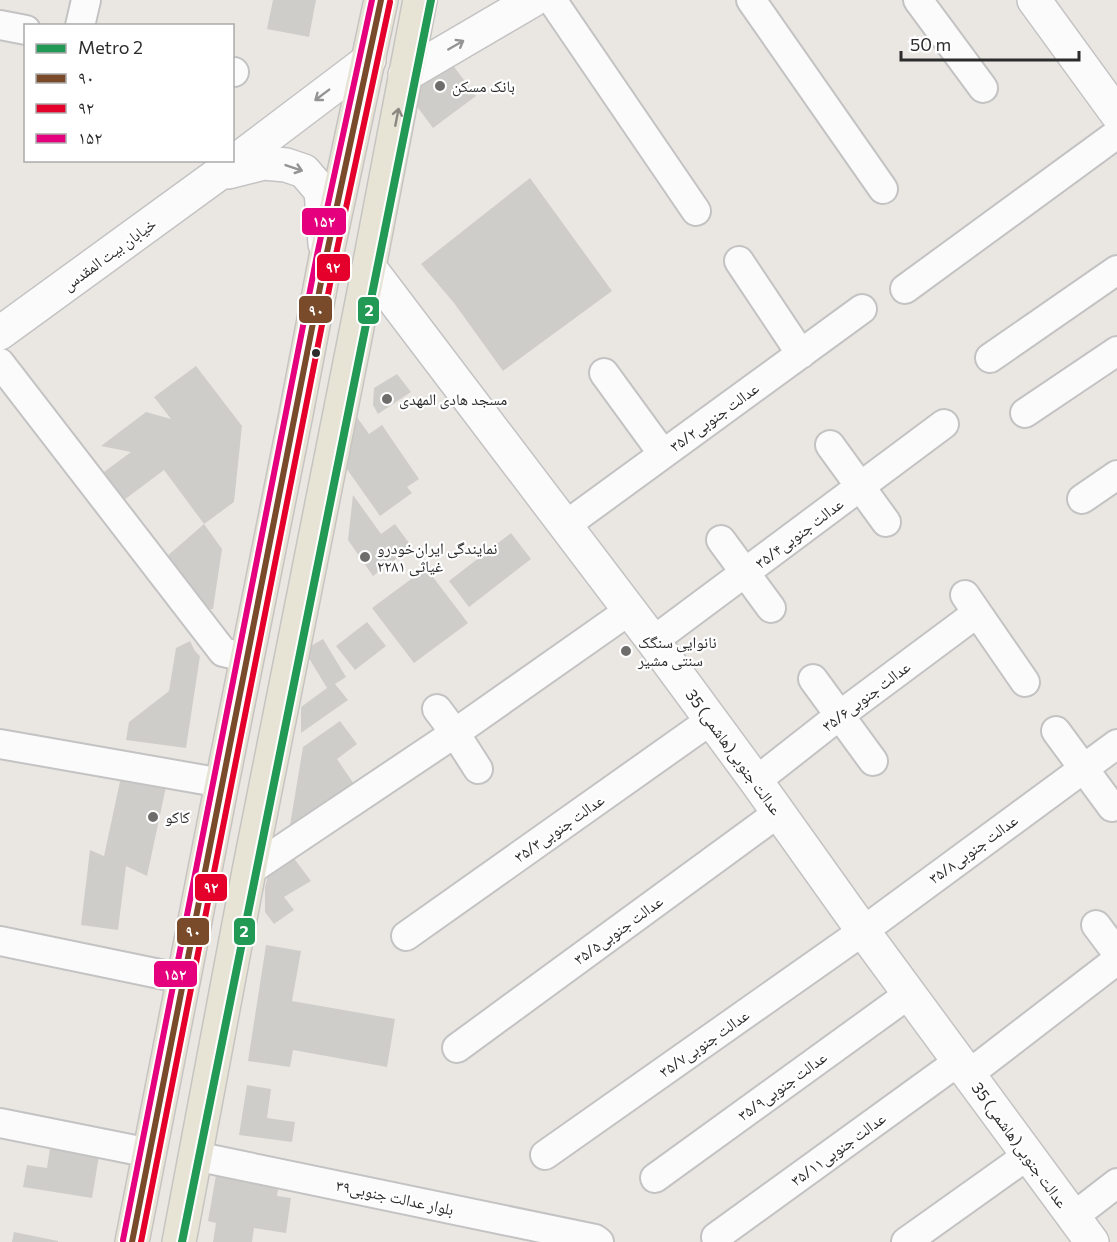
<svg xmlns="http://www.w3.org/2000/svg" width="1117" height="1242" viewBox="0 0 1117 1242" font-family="Commissioner,'Noto Naskh Arabic',sans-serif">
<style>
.building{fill:#cfcdca}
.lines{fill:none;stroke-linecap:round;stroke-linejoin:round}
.street-casing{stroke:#c4c3c3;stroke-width:32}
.secondary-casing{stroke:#c4c3c3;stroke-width:36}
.primary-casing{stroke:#c6c4c2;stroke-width:36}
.street{stroke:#fcfbfb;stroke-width:28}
.secondary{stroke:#fcfbfb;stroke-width:33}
.primary{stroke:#e7e4d6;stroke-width:33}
.bus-1-casing{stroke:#fff;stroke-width:10}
.bus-2-casing{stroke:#fff;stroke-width:10}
.bus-3-casing{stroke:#fff;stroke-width:10}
.bus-1{stroke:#7a4b2a;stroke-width:6}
.bus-2{stroke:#e4002b;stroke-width:6}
.bus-3{stroke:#e5007d;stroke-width:6}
.metro-1-casing{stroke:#fff;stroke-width:12}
.metro-1{stroke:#229954;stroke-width:8}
.oneway{stroke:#949494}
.oneway2{stroke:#8a8881}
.poi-dot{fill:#6e6d6c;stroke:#fff;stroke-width:2}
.bus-dot{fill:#2c2c2c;stroke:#fff;stroke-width:2}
.labels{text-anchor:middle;stroke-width:4.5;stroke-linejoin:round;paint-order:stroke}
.poi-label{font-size:16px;fill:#2c2c2c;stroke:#fff;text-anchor:start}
.street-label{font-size:16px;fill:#2c2c2c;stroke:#fff}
.line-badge{stroke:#fff;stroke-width:2}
.badge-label{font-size:16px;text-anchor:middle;font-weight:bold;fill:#fff}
</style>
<rect width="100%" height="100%" fill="#eae7e3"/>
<path class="building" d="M 273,0 L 316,0 L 309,37 L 267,29 Z
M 452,64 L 476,96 L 433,128 L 410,97 L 414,76 Z
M 530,178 L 612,291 L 503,371 L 454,303 L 421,264 Z
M 196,366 L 242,426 L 234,502 L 204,524 L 164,470 L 124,500 L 104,472 L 131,452 L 101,446 L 146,412 L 171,419 L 154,397 Z
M 397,374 L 411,392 L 378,414 L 373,405 L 374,388 Z
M 349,406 L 369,434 L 382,425 L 419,479 L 407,487 L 412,493 L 380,516 L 337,455 Z
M 353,495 L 381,534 L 395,524 L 412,547 L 373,576 L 348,540 Z
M 204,524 L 222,549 L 213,609 L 207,609 L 165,558 Z
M 511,533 L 531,559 L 469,607 L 449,581 Z
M 426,568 L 468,623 L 414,663 L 372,608 Z
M 367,622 L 386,646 L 355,670 L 336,646 Z
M 323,639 L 346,677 L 335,684 L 348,700 L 301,733 L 301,707 L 327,688 L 304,650 Z
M 190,641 L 195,651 L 200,656 L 186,748 L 126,740 L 129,722 L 169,691 L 176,648 Z
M 340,721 L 357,744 L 337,759 L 356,787 L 289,831 L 303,747 Z
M 122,772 L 167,782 L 147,876 L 126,866 L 118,930 L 81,925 L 90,850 L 104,856 Z
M 290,853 L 311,881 L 284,897 L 294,910 L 274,924 L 265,912 L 265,887 L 270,868 Z
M 266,945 L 301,951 L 292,1001 L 395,1019 L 387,1067 L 293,1050 L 290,1067 L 248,1061 Z
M 247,1085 L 271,1089 L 267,1118 L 295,1122 L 292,1142 L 239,1135 Z
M 51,1142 L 100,1150 L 92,1198 L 23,1187 L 27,1165 L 47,1168 Z
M 216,1175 L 279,1184 L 277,1196 L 291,1198 L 286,1233 L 254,1228 L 252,1242 L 213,1242 L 216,1223 L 208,1221 Z
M 14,1232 L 58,1241 L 58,1242 L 12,1242 Z"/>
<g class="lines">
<g class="street-casing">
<path id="street" d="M 552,0 L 696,211
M 751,0 L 883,189
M 918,0 L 983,88
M 0,25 L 26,30
M 80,26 L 86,0
M 232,72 L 234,72
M 739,261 L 801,354
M 905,289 L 1117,134
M 990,358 L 1117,270
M 0,363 L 223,652 L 248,658
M 604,373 L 663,454
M 1025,413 L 1117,351
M 830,445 L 886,522
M 1082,499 L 1117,475
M 566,525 L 862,309
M 721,540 L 771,608
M 965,595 L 1025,682
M 653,641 L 944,424
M 813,679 L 873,761
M 437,709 L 455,733 L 478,769
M 1056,731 L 1112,807
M 0,744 L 222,783
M 756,781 L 840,715 L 977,613
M 249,871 L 455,733 L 630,610
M 1096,925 L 1117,953
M 406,936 L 711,720
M 0,941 L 184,979
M 457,1048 L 778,813
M 969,1074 L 1117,960
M 0,1123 L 150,1153
M 545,1155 L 863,931 L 1117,744
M 195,1156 L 595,1239 L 599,1242
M 655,1178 L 909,994
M 1073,1217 L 1117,1183
M 716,1237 L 959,1061
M 906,1242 L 1028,1155"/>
</g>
<g class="secondary-casing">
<path id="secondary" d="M 1034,0 L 1117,114
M 405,75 L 533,0
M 228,172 L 264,163 L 286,165 L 304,171 L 321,191 L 325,244
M 369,267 L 653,641 L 756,781 L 863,931 L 1092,1242
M 0,333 L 217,175 L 369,60"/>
</g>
<g class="primary-casing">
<path id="primary" d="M 132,1242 L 222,783 L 296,414 L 326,257 L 381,0
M 179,1242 L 249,871 L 369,267 L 420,0"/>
</g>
<use href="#street" class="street"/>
<use href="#secondary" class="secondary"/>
<use href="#primary" class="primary"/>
<g class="bus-1-casing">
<path id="bus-1" d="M 132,1242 L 326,257 L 381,0"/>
</g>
<g class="bus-2-casing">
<path id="bus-2" d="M 141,1242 L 335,259 L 390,2"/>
</g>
<g class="bus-3-casing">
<path id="bus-3" d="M 123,1240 L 317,255 L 372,0"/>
</g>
<use href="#bus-1" class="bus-1"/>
<use href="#bus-2" class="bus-2"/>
<use href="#bus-3" class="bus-3"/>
<g class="metro-1-casing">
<path id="metro-1" d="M 182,1242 L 431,0"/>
</g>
<use href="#metro-1" class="metro-1"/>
</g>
<defs><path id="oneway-shaft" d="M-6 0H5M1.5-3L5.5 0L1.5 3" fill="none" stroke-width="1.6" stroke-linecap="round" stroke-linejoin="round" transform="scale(1.5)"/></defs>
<g class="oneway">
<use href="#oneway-shaft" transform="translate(456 45) rotate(-30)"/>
<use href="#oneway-shaft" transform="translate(322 95) rotate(143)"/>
<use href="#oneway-shaft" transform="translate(294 168) rotate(19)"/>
</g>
<use class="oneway2" href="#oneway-shaft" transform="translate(397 117) rotate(-79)"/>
<g class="poi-dot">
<circle cx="440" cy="86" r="6"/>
<circle cx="387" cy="399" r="6"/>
<circle cx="365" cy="557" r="6"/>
<circle cx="626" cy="651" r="6"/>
<circle cx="153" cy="817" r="6"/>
</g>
<circle class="bus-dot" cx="316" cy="353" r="5"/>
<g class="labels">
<g class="poi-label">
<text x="452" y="92">بانک مسکن</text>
<text x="399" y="405">مسجد هادی المهدی</text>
<text x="377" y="554">نمایندگی ایران‌خودرو<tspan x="377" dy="18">غیاثی ۲۲۸۱</tspan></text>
<text x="638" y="648">نانوایی سنگک<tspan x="638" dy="18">سنتی مشیر</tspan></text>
<text x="165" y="823">کاکو</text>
</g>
<g class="street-label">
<text transform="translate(109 254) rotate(-36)" y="6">خیابان بیت المقدس</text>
<text transform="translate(714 417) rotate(-36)" y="6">عدالت جنوبی۳۵/۲</text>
<text transform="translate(799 533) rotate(-37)" y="6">عدالت جنوبی۳۵/۴</text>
<text transform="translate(866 696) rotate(-37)" y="6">عدالت جنوبی۳۵/۶</text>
<text transform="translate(734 752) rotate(54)" y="6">35 عدالت جنوبی(هاشمی)</text>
<text transform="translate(559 828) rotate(-35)" y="6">عدالت جنوبی۳۵/۳</text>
<text transform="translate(973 849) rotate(-36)" y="6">عدالت جنوبی۳۵/۸</text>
<text transform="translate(618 930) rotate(-36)" y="6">عدالت جنوبی۳۵/۵</text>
<text transform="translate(704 1043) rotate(-35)" y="6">عدالت جنوبی۳۵/۷</text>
<text transform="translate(782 1086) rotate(-36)" y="6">عدالت جنوبی۳۵/۹</text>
<text transform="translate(1020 1145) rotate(54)" y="6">35 عدالت جنوبی(هاشمی)</text>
<text transform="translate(838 1149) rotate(-36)" y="6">عدالت جنوبی۳۵/۱۱</text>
<text transform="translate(395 1197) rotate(12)" y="6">۳۹بلوار عدالت جنوبی</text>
</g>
</g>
<g class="line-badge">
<rect x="301" y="207" width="46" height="29" rx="6" fill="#e5007d"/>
<rect x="316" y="253" width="35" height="29" rx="6" fill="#e4002b"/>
<rect x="298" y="295" width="35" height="29" rx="6" fill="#7a4b2a"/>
<rect x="357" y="296" width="23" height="29" rx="6" fill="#229954"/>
<rect x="194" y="873" width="34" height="29" rx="6" fill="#e4002b"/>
<rect x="176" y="917" width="34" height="29" rx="6" fill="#7a4b2a"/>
<rect x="233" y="917" width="23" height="29" rx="6" fill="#229954"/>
<rect x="153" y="960" width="45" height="28" rx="6" fill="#e5007d"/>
</g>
<g class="badge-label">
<text x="324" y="227">۱۵۲</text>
<text x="333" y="273">۹۲</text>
<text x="316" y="316">۹۰</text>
<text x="369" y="316">2</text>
<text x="211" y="893">۹۲</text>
<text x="193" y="937">۹۰</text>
<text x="244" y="937">2</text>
<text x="175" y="980">۱۵۲</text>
</g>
<rect x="24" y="24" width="210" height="138" fill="#ffffff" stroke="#ababab" stroke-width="1.5"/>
<rect x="36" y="44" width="30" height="9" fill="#229954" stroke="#ababab" stroke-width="1.5"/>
<text x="78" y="54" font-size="18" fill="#2c2c2c">Metro 2</text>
<rect x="36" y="74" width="30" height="9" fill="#7a4b2a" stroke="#ababab" stroke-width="1.5"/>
<text x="78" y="84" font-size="18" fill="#2c2c2c">۹۰</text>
<rect x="36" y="104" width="30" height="9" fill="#e4002b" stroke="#ababab" stroke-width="1.5"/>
<text x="78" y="114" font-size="18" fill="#2c2c2c">۹۲</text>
<rect x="36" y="134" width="30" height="9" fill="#e5007d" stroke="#ababab" stroke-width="1.5"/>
<text x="78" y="144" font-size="18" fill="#2c2c2c">۱۵۲</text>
<path d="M901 51v9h178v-9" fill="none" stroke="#2c2c2c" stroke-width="3"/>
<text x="910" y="51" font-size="18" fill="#2c2c2c" stroke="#ffffff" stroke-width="4.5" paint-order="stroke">50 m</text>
</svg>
